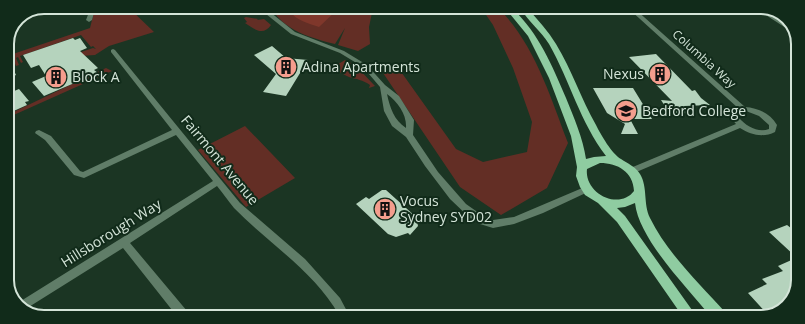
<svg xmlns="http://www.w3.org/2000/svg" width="805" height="324" viewBox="0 0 805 324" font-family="'Open Sans',sans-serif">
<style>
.green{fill:#632e25}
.water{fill:#7f372b}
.building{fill:#b5d3bd}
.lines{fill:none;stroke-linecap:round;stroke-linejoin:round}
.street{fill:#607d68;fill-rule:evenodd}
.primary{fill:#8fcca1;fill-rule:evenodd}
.labels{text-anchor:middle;stroke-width:4;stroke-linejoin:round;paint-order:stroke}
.far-street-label{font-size:12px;fill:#d4e4d8;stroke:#112b1a}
.poi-label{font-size:14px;fill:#d4e4d8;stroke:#112b1a;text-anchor:start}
.street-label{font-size:14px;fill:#d4e4d8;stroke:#112b1a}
.rim{fill:none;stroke:#d4e4d8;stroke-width:2}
</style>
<rect width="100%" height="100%" fill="#1b3523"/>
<path class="green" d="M 100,7 L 128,7 L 154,32 L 109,46 L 95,55 L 66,57 L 93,48 L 96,49 L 93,46 L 91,47 L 81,35 L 20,56 L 23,62 L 21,63 L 18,57 L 16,58 L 19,65 L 16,66 L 13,59 L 7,61 L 7,56 L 90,28 L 94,12 Z
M 272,8 L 373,8 L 369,27 L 370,44 L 358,51 L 338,45 L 345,28 L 335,44 C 314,39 282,30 272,8 Z
M 482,9 L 499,9 C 534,43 551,98 568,143 L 547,188 L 501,215 L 460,187 L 379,67 L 399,69 L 456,149 L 483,162 L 527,152 L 532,122 L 513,68 L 493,25 Z
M 246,17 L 258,19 L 257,20 L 264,19 L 271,25 C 263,37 253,28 245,23 L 247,22 L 244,18 Z
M 345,60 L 355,65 L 375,86 L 369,88 L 370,85 C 363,80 356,79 349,77 C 344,75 339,71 334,69 L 335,66 Z
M 106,68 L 112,71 L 7,118 L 7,115 Z
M 245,126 L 295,178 L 246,207 L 198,150 Z"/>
<path class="water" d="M 309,8 L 339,8 L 319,27 C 310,24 295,20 290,11 Z"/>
<path class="building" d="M 73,38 L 75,40 L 80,38 L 87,48 L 80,51 L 98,68 L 94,70 L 98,73 L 44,96 L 32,82 L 46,76 L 39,65 L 31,68 L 23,55 Z
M 272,46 L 286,58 L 308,60 L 286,96 L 263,92 L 276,74 L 254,55 Z
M 656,54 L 692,91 L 695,90 L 701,98 L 710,105 L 684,106 L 690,113 L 670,114 L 661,100 L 672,101 L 629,57 Z
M 7,56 L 16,75 L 7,79 Z
M 593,88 L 633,88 L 652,119 L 630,119 L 638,134 L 621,134 L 625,124 L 607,113 Z
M 19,89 L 29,101 L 25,102 L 27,105 L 7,114 L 7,94 Z
M 382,190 L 386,190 L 416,217 L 418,226 L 410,235 L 408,233 L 396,237 L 388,234 L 356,204 L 366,197 L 369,199 Z
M 787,225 L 796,232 L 796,257 L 769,232 Z
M 796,258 L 795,294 L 782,311 L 768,315 L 748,293 L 767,284 L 762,279 L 783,271 L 778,266 Z"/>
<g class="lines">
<path class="street" d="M 91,7 L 99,7 L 95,9 L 92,20 L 89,22 L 86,20 Z
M 262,8 L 268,8 L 270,12 L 295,32 L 344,51 L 367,65 L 385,85 L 399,96 L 414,120 L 413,135 L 438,172 L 466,204 L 486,218 L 493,220 L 514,217 L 587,186 L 590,187 L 591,189 L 590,191 L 543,213 L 514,224 L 493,228 L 480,224 L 470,218 L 450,199 L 425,166 L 406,137 L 392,126 L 384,111 L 380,87 L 363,67 L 340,53 L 291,34 L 266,14 ZM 387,94 C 398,102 407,115 406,128 C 394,120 390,108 387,94 Z
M 629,9 L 635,9 L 745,107 C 758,108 770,113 777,125 L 775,132 C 763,138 751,135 740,128 L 634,173 L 628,173 L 627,171 L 628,169 L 736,124 L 731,118 L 731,113 L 738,108 ZM 746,111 L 759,116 L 769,125 L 769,129 C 758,133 746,126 739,118 L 739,114 Z
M 758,10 L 764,10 L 793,28 L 795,33 L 792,32 Z
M 113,49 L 115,50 L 240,203 L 305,259 L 340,298 L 349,315 L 339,315 C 314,271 269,244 234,208 C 228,201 223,193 217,186 L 130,243 L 187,311 L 188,315 L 176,315 L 123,248 L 24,310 L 16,304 L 213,181 L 176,135 L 84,178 L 74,175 L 45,140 L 35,133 L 36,131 L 39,130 L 51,136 L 80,171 L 83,172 L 172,130 L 111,52 L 111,50 Z"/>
<path class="primary" d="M 506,9 L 513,9 C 539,34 552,65 566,98 C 574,118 583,138 586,159 L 594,157 L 606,156 C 580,122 570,81 549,44 C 541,31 528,21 521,9 L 528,9 C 538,20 548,31 556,44 C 572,70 581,99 596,125 C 601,135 612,154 621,159 C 628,164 635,166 640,174 C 648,187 643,204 650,218 C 667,253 699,283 725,312 L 727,317 L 711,317 C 688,288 639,240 635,203 L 625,207 L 617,208 L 625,216 L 697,317 L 683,317 L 617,222 L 598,203 L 585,195 L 580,187 L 576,176 L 577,167 L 571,136 L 549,78 L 528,36 ZM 600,163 C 618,163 633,172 634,191 C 619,211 584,193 587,169 Z"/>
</g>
<defs>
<g id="building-disc" transform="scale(1.15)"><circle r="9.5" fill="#f49d8d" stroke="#112b1a"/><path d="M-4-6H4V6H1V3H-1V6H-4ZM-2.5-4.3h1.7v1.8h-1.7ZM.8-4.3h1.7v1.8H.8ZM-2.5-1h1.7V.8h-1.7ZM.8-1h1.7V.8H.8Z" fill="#111"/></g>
<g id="university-disc" transform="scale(1.15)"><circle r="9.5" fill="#f49d8d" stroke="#112b1a"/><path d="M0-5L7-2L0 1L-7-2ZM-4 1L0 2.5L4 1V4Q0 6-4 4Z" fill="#111"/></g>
</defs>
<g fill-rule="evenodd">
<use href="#building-disc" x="286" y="67"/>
<use href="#building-disc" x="660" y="74"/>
<use href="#building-disc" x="56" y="77"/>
<use href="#university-disc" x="626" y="111"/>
<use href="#building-disc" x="385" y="209"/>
</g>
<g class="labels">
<g class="far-street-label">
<text transform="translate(704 59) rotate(42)" y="4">Columbia Way</text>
</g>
<g class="poi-label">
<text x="302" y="72">Adina Apartments</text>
<text x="644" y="79" text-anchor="end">Nexus</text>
<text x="72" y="82">Block A</text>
<text x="642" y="116">Bedford College</text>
<text x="400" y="206">Vocus<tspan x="400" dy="16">Sydney SYD02</tspan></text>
</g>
<g class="street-label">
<text transform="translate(220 160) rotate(50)" y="5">Fairmont Avenue</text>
<text transform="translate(111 233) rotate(-32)" y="5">Hillsborough Way</text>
</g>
</g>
<path d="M0 0H805V324H0ZM44 14H761A30 30 0 0 1 791 44V280A30 30 0 0 1 761 310H44A30 30 0 0 1 14 280V44A30 30 0 0 1 44 14Z" fill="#112b1a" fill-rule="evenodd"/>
<path class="rim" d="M44 14H761A30 30 0 0 1 791 44V280A30 30 0 0 1 761 310H44A30 30 0 0 1 14 280V44A30 30 0 0 1 44 14Z"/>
</svg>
